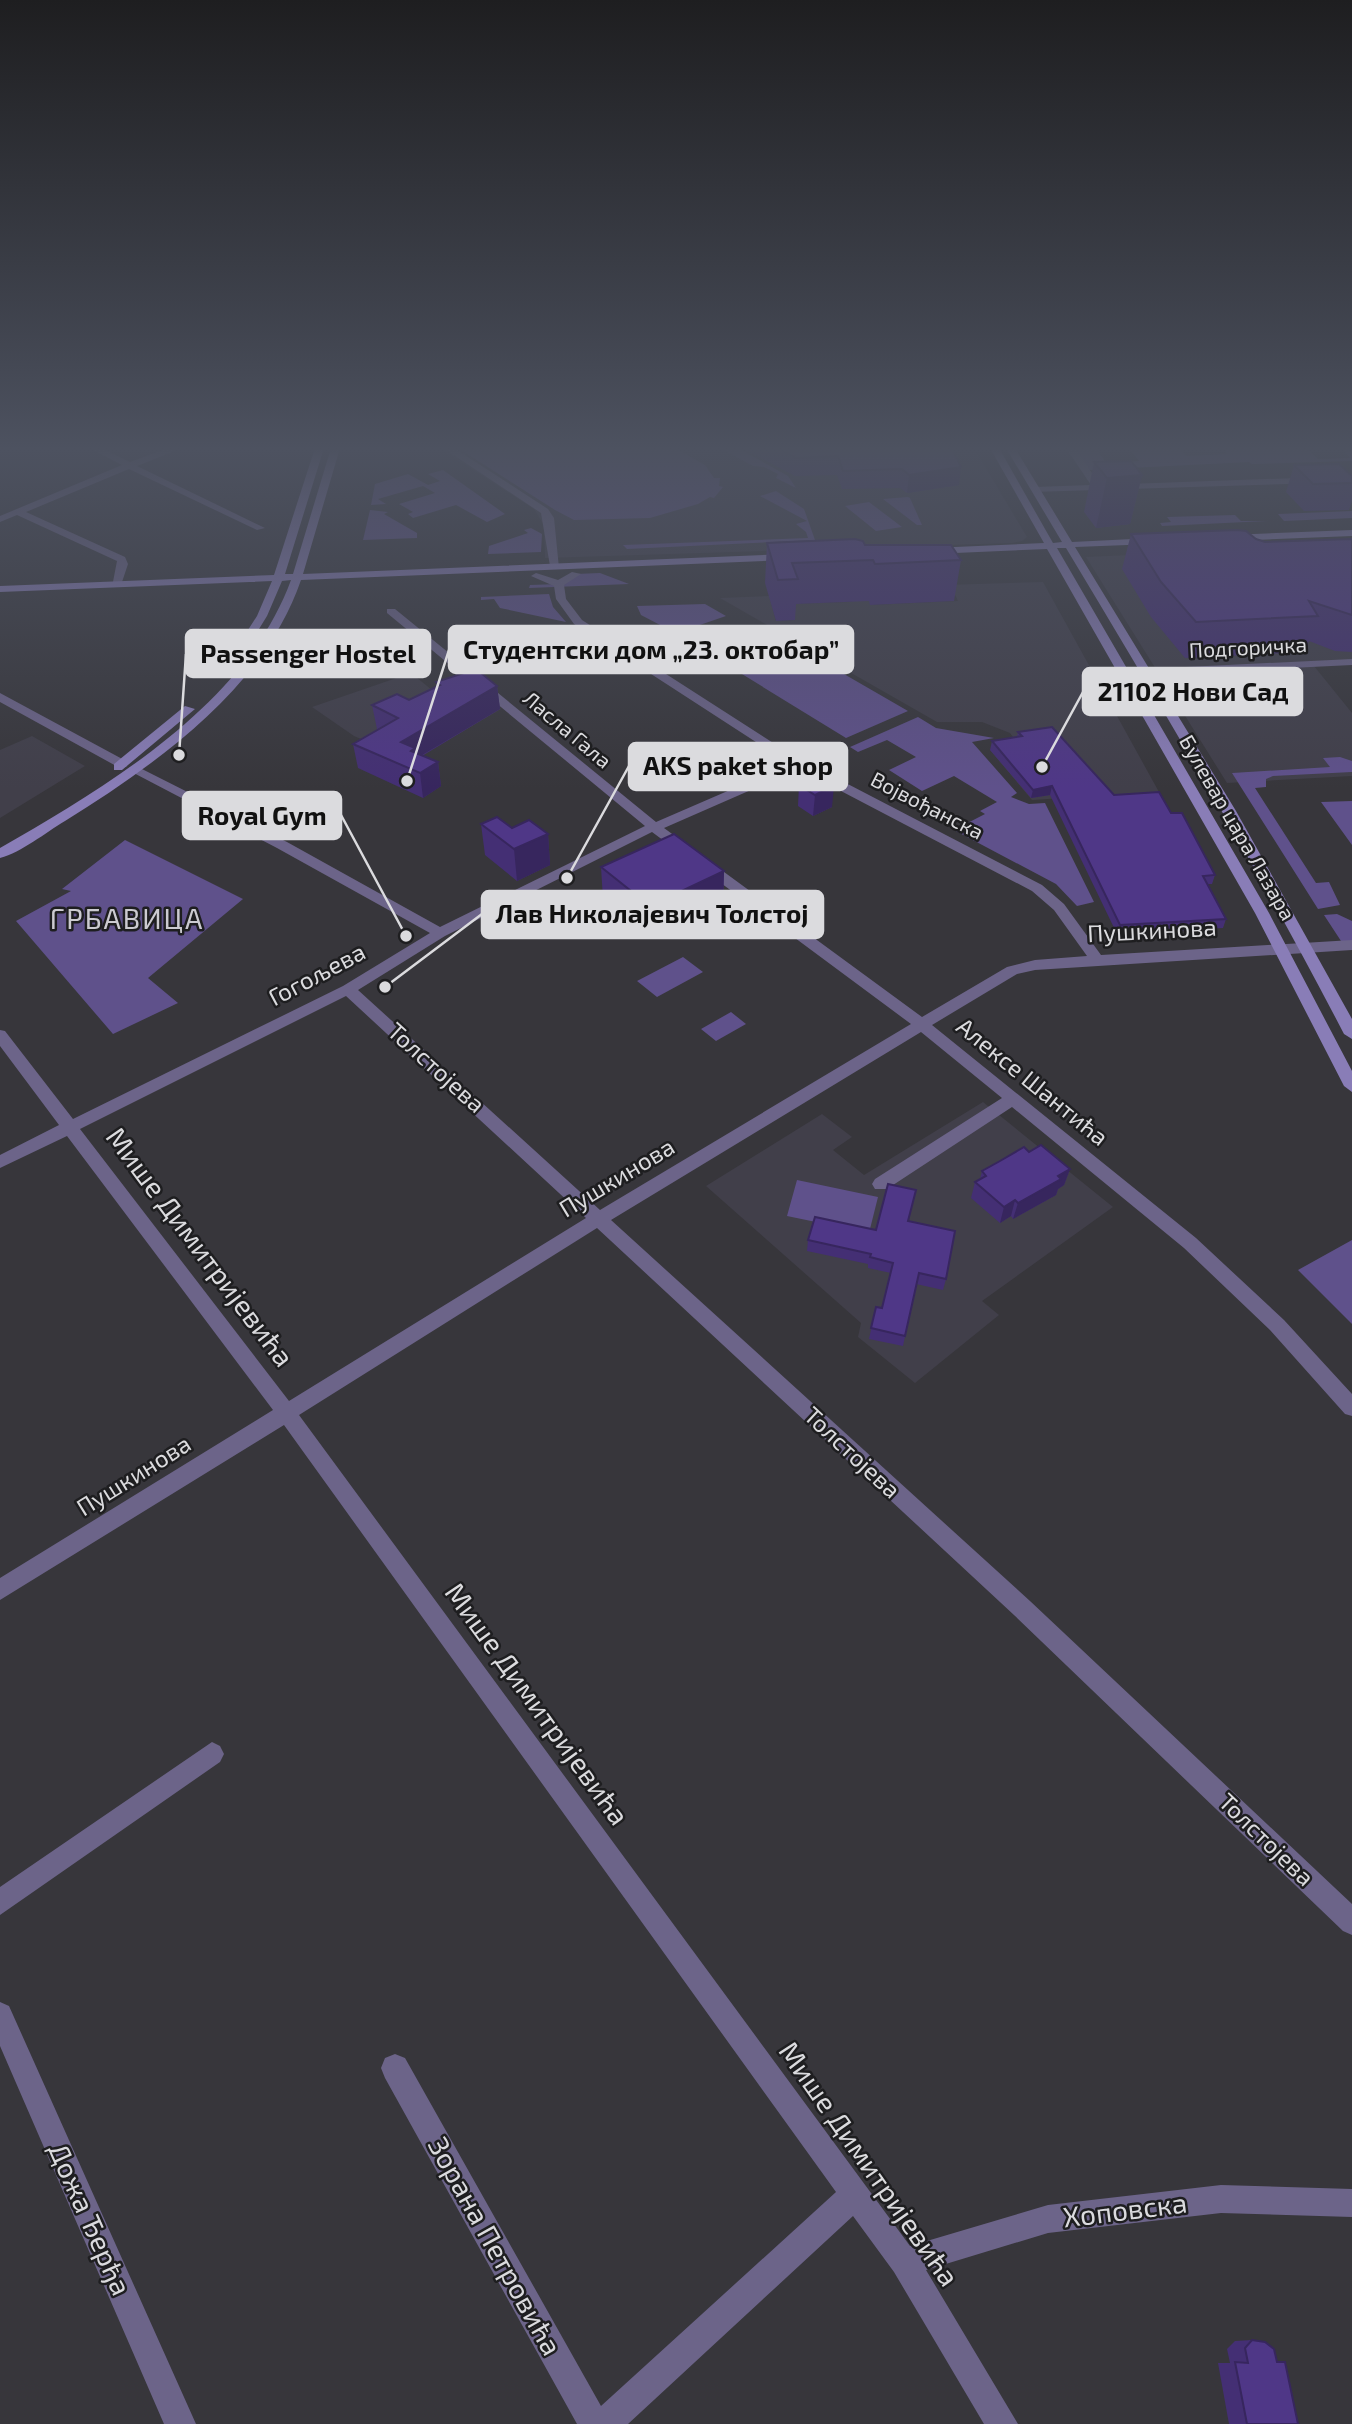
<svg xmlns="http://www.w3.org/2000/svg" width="1352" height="2424" viewBox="0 0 1352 2424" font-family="'Exo 2',sans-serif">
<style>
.built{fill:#413f4a}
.green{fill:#5f518b}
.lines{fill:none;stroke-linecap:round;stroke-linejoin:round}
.street{fill:#6c6489;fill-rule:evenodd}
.secondary{fill:#897db7;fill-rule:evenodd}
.wall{fill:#442f74}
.shaded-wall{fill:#37265e}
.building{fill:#4f3787;stroke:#37265e;stroke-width:2}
.labels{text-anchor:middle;stroke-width:5;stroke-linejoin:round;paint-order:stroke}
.far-street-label{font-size:21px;fill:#dbdbde;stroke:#1e1e20}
.street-label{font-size:24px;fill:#dbdbde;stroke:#1e1e20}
.quarter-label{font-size:28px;letter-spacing:2px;fill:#cccbd1;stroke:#1e1e20}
.near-street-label{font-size:28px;fill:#dbdbde;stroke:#1e1e20}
.leader{fill:none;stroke:#dbdbde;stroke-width:2.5}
.callout-dot{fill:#dbdbde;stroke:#1e1e20;stroke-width:2.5}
.callout{fill:#dbdbde;stroke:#dbdbde;stroke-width:2.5}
.callout-label{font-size:26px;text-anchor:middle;font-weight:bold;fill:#111}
</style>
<rect width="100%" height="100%" fill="#37363b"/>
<path class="built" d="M 439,448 L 974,448 L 1027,537 L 1022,541 L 1012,543 L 545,558 L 544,525 L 534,509 Z
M 1352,545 L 1352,663 L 1314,666 L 1352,713 L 1352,776 L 1227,783 L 1086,557 Z
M 1043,582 L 1159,792 L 1032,800 L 990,750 L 1019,745 L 1010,733 L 982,722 L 937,722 L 720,598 L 769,596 L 776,621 L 794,620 L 790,604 L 849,602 L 868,598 L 871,605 L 958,601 L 952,588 L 945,585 Z
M 411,673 L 443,699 L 475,689 L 501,709 L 412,761 L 354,736 L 312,707 Z
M 32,736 L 85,766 L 0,818 L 0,750 Z
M 983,1102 L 1113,1207 L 982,1301 L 999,1315 L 915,1383 L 858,1337 L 861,1323 L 706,1186 L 822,1114 L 852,1137 L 833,1150 L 864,1175 Z"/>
<path class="green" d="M 458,448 L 675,448 L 705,465 L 714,478 L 720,478 L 719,486 L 723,487 L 714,498 L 710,497 L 698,504 L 650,518 L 574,520 L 555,510 Z
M 720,448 L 738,448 L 788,476 L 796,488 L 776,478 L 778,474 L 764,467 L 753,466 Z
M 1074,448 L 1096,448 L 1106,463 L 1139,461 L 1129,448 L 1180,448 L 1186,456 L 1227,454 L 1223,448 L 1307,448 L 1318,459 L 1350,458 L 1341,448 L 1346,448 L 1352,454 L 1352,461 L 1252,464 L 1249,462 L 1089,470 Z
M 443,470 L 505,514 L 487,522 L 456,505 L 413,518 L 408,514 L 413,512 L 399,504 L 435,493 L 423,486 L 378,499 L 386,504 L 371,505 L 375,484 L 408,474 L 428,485 L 440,481 L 428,474 Z
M 776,491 L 804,509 L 815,540 L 627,549 L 623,545 L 808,538 L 806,532 L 796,524 L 807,521 L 760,496 Z
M 908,497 L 910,498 L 922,525 L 917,525 L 883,499 Z
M 869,502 L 902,527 L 876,531 L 845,506 Z
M 370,510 L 388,512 L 384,514 L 417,533 L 417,538 L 363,540 Z
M 1352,511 L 1352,518 L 1284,521 L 1278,514 Z
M 1235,515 L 1241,521 L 1267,521 L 1162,526 L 1160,523 L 1171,522 L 1167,517 Z
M 531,528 L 542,534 L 541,552 L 488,554 L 489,546 L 528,533 L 524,530 Z
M 600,573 L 629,584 L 529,588 L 530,585 L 559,584 L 576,574 Z
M 549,594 L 553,607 L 566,622 L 500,608 L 494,599 L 481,600 L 481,597 Z
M 705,604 L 726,616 L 688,629 L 692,633 L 683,637 L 641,615 L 637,606 Z
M 715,637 L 750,658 L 792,644 L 908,711 L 846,738 L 693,644 Z
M 918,717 L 936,728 L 994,738 L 972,742 L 1017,793 L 1011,797 L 1029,804 L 1045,803 L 1094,902 L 1077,906 L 1056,884 L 954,830 L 985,814 L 980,811 L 997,802 L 954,776 L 922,791 L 889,770 L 916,757 L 887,740 L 858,752 L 850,747 Z
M 1340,757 L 1352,761 L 1352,772 L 1273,776 L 1266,779 L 1266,787 L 1255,788 L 1316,883 L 1329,882 L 1340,905 L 1318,909 L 1232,773 L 1330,767 L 1323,758 Z
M 1352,801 L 1352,845 L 1321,802 Z
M 125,840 L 243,899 L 148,978 L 178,1003 L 113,1034 L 16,921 L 71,891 L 62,889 Z
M 1337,914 L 1352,921 L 1352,941 L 1341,941 L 1324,915 Z
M 683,957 L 703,972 L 657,997 L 637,981 Z
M 731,1012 L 746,1024 L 716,1041 L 701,1029 Z
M 797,1180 L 878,1197 L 869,1233 L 787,1216 Z
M 1352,1240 L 1352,1324 L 1298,1270 Z"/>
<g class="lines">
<path class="street" d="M 89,448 L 101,448 L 130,462 L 168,448 L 182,448 L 137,466 L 265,528 L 257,530 L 129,469 L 26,512 L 125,557 L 128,564 L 121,585 L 112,587 L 117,561 L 17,515 L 0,522 L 0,516 L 122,465 Z
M 443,448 L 454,448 L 548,509 L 554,518 L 559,568 L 550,566 L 541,513 Z
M 1066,448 L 1075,448 L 1100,485 L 1352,476 L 1352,482 L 1032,492 L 1032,488 L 1035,487 L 1091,485 Z
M 572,572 L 581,574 L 564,585 L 566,599 L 582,620 L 792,755 L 1042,885 L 1064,904 L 1101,955 L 1352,940 L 1352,950 L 1035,970 L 1017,974 L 932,1025 L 1196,1238 L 1284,1320 L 1352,1394 L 1352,1416 L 1345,1414 L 1270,1330 L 1184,1248 L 1012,1107 L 887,1189 L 875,1189 L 872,1184 L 875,1179 L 1002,1098 L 921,1032 L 611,1220 L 1030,1601 L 1352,1904 L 1352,1935 L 1343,1931 L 1014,1615 L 597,1228 L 299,1415 L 910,2246 L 1048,2205 L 1221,2185 L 1352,2189 L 1352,2217 L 1221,2213 L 1048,2233 L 926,2270 L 1018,2424 L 984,2424 L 894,2272 L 853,2216 L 628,2424 L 577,2424 L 385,2078 L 381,2068 L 385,2058 L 395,2054 L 405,2058 L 601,2406 L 836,2192 L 284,1425 L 0,1600 L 0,1578 L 273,1410 L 67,1136 L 0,1168 L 0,1155 L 59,1125 L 0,1046 L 0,1030 L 5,1031 L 73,1119 L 343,986 L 430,933 L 277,848 L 128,770 L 130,767 L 138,767 L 287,842 L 440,927 L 645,826 L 387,613 L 387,609 L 395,609 L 656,822 L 790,764 L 574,624 L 556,599 L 554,586 L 531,576 L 536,573 L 558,580 ZM 799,769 L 1032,891 L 1054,910 L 1087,956 L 1035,960 L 1007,967 L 922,1017 L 664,828 ZM 652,832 L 911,1024 L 600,1210 L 358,990 L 445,936 ZM 346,996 L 586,1218 L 289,1401 L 80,1129 Z
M 1352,659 L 1352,665 L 1145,675 L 1139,672 L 1145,669 Z
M 0,693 L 126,761 L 128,764 L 126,767 L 118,767 L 0,702 Z
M 212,1742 L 220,1746 L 224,1754 L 220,1762 L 0,1915 L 0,1887 Z
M 0,2002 L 9,2006 L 196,2424 L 164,2424 L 0,2046 Z"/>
<path class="secondary" d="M 315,448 L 324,448 L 285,574 L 293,574 L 331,448 L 340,448 L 303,574 L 789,554 L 794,557 L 789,560 L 301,580 C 264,688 158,763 65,821 C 45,833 22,852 0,858 L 0,848 C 108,786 246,704 291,580 L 282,581 L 267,616 L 236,666 L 232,667 L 226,664 L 257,616 L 272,581 L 0,592 L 0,586 L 274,575 Z
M 990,448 L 999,448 L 1053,543 L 1062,542 L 1006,448 L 1015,448 L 1072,542 L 1153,538 L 1158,541 L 1153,544 L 1075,547 L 1236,811 L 1352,1019 L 1352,1039 L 1344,1034 C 1258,868 1162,708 1066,548 L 1057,548 L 1269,913 L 1352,1071 L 1352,1092 L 1344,1086 L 1255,913 L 1047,549 L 932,554 L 927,551 L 932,548 L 1044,543 Z
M 1352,530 L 1352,536 L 1230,541 L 1225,538 L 1230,535 Z
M 185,706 L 195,709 L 122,770 L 114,770 L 114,764 Z"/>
</g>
<path class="wall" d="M 742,448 L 952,448 L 959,485 L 907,493 L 900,488 L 842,489 L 837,475 L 795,476 Z
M 1094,462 L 1142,475 L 1130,524 L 1096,528 L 1084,512 Z
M 1294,465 L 1352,476 L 1352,501 L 1349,510 L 1304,511 L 1286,492 Z
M 1131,534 L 1256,539 L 1265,542 L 1352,539 L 1352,652 L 1335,651 L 1309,641 L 1305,652 L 1185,658 L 1151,617 L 1122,569 Z
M 767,543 L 865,545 L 961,560 L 954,601 L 870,605 L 869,601 L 796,604 L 795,620 L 776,621 L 765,583 Z
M 436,682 L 497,686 L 500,709 L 422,756 L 438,762 L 441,786 L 423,798 L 358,768 L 353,744 L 378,729 L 377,729 L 372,705 L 409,700 L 437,686 Z
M 1018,732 L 1114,795 L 1171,813 L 1215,875 L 1212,884 L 1208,884 L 1226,919 L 1223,928 L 1117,934 L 1050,795 L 1031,798 L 990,750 L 992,741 L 1017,737 Z
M 819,776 L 832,807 L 813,816 L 798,806 L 799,785 Z
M 481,824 L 548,834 L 550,865 L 517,881 L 485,855 Z
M 601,867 L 724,871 L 723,903 L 651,938 L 603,899 Z
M 1029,1152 L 1070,1169 L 1064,1185 L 1058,1189 L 1056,1195 L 1013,1219 L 1011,1216 L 1000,1223 L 971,1198 L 975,1182 L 980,1179 L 982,1171 Z
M 909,1221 L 946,1279 L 943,1290 L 916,1284 L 903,1346 L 869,1339 L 876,1307 L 882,1308 L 891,1273 L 868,1268 L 868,1264 L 807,1251 L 808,1240 L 876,1230 Z
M 1252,2340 L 1277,2362 L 1298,2424 L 1229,2424 L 1218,2363 L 1230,2363 L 1227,2349 L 1235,2341 Z"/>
<path class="shaded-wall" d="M 961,467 L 959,485 L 907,493 L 909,475 Z
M 1142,475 L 1130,524 L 1096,528 L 1107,478 Z
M 497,686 L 500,709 L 417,758 L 401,742 Z
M 438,762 L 441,786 L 423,798 L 420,773 Z
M 834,786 L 832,807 L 813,816 L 815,795 Z
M 1052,786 L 1050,795 L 1031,798 L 1033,790 Z
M 548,834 L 550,865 L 517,881 L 514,849 Z
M 724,871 L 723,903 L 651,938 L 650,906 Z
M 1070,1169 L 1064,1185 L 1058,1189 L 1056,1195 L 1013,1219 L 1018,1203 Z
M 1015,1200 L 1011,1216 L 1000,1223 L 1004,1207 Z"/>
<path class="building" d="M 778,448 L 952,448 L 961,467 L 909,475 L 902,469 L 843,471 L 838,456 L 796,458 Z
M 1131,461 L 1142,475 L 1107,478 L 1094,462 Z
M 1339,464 L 1352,476 L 1352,483 L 1313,484 L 1294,465 Z
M 1237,530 L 1246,531 L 1256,539 L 1265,542 L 1352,539 L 1352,615 L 1309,601 L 1318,616 L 1196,622 L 1161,582 L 1131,534 Z
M 855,539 L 863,541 L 865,545 L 951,545 L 961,560 L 875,564 L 873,560 L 792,563 L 798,579 L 778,580 L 767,543 Z
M 476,669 L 497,686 L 401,742 L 415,748 L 411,751 L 438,762 L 420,773 L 353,744 L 398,718 L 372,705 L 397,694 L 409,700 L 440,685 L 436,682 Z
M 1052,727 L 1114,795 L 1159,792 L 1171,813 L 1182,813 L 1215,875 L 1203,876 L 1226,919 L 1120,925 L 1052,786 L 1033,790 L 992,741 L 1022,736 L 1018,732 Z
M 819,776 L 834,786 L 815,795 L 799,785 Z
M 497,817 L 512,828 L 529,820 L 548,834 L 514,849 L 481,824 Z
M 674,834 L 724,871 L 650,906 L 601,867 Z
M 1041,1145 L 1070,1169 L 1058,1176 L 1061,1179 L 1018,1203 L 1015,1200 L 1004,1207 L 975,1182 L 986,1176 L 982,1171 L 1000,1161 L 1024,1147 L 1029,1152 Z
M 888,1184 L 916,1190 L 908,1221 L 955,1231 L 946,1279 L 919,1273 L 905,1336 L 871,1328 L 876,1307 L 882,1308 L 893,1263 L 870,1257 L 871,1254 L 808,1240 L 815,1217 L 876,1230 Z
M 1252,2340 L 1265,2342 L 1274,2349 L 1277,2362 L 1285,2362 L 1298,2424 L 1247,2424 L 1235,2362 L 1248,2363 L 1245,2348 Z"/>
<linearGradient id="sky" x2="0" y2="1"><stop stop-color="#1e1e20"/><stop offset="0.57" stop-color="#4d5260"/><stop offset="1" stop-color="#4d5260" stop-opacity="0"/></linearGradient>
<rect width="1352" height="788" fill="url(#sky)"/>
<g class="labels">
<g class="far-street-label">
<text transform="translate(1248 648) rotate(-3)" y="7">Подгоричка</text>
<text transform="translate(567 730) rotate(40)" y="7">Ласла Гала</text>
<text transform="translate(927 806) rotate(27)" y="7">Војвођанска</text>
<text transform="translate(1237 828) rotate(60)" y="7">Булевар цара Лазара</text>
</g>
<g class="street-label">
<text transform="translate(1152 931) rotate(-3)" y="8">Пушкинова</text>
<text transform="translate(317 975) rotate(-28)" y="8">Гогољева</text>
<text transform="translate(436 1068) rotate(42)" y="8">Толстојева</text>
<text transform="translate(1032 1082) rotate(39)" y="8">Алексе Шантића</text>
<text transform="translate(617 1178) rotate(-31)" y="8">Пушкинова</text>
<text transform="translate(852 1453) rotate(43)" y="8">Толстојева</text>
<text transform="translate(134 1476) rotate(-32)" y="8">Пушкинова</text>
<text transform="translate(1266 1840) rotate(44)" y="8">Толстојева</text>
</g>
<g class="quarter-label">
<text x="127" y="929">ГРБАВИЦА</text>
</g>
<g class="near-street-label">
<text transform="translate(200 1247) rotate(53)" y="10">Мише Димитријевића</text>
<text transform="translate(537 1704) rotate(54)" y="10">Мише Димитријевића</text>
<text transform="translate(869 2164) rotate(55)" y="10">Мише Димитријевића</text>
<text transform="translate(1125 2210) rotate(-7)" y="10">Хоповска</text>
<text transform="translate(90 2219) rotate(66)" y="10">Дожа Ђерђа</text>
<text transform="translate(495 2246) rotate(61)" y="10">Зорана Петровића</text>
</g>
</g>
<path class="leader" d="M407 781L449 650M179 755L186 654M1042 767L1083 692M567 878L629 766M406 936L341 815M385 987L482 914"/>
<g class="callout-dot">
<circle cx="407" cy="781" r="7"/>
<circle cx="179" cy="755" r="7"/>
<circle cx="1042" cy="767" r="7"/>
<circle cx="567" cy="878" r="7"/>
<circle cx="406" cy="936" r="7"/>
<circle cx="385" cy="987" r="7"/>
</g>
<g class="callout">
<rect x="449" y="626" width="404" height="47" rx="7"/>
<rect x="186" y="630" width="244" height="47" rx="7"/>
<rect x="1083" y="668" width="219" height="47" rx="7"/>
<rect x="629" y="743" width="218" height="47" rx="7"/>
<rect x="183" y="792" width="158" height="47" rx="7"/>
<rect x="482" y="891" width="341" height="47" rx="7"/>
</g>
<g class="callout-label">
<text x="651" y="659">Студентски дом „23. октобар”</text>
<text x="308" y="663">Passenger Hostel</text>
<text x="1193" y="701">21102 Нови Сад</text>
<text x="738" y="775">AKS paket shop</text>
<text x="262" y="825">Royal Gym</text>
<text x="652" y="923">Лав Николајевич Толстој</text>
</g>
</svg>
